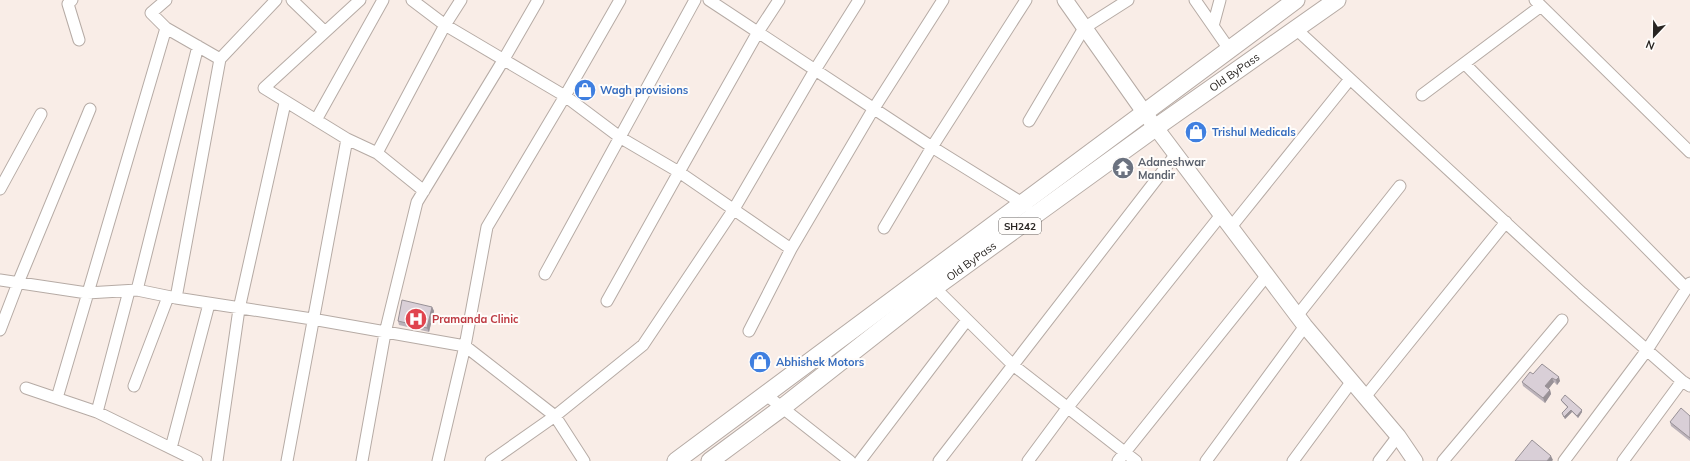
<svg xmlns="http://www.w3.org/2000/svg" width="1690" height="461" viewBox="0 0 1690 461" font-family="Mulish,sans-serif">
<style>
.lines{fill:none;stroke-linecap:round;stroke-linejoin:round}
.minor-casing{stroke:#b6aba5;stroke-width:13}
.secondary-casing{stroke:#b6aba5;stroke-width:17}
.primary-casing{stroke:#b6aba5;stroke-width:19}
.minor{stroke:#fff;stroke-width:11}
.secondary{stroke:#fff;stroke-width:15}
.primary{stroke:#fff;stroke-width:17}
.wall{fill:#bbb2b9}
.shaded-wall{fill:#989196}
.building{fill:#d9cfd7;stroke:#989196}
.labels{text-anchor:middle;stroke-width:4;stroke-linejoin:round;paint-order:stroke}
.shield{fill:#fffdfb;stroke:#686562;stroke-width:1}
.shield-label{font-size:10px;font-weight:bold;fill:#282421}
.street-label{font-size:11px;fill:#282421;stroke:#fffdfb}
.shop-label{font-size:11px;font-weight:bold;fill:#366cbe;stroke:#fffdfb;text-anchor:start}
.worship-label{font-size:11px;font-weight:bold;fill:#5b616d;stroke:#fffdfb;text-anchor:start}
.health-label{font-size:11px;font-weight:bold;fill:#be3a42;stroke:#fffdfb;text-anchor:start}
</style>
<rect width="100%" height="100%" fill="#f9ede7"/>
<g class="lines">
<g class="minor-casing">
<path id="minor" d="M 72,0 L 68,4 L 79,40
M 166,0 L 151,13 L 166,28 L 220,59
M 292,0 L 324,31
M 360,0 L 264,88 L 347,139 L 377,153 L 424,191
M 412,0 L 445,25 L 565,96 L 621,138 L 679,172 L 791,249
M 709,0 L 932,147 L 1027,206
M 1195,0 L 1229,49
M 1535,0 L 1690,152
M 1213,26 L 1220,0
M 1296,29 L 1582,293 L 1682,381 L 1690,386
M 1465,64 L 1686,288
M 1422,95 L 1541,6
M 316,120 L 383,0
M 1029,121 L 1084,28 L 1128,0
M 377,153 L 445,25 L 461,0
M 0,189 L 41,114
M 1231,227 L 1350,79
M 884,228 L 932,147 L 1026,0
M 545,274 L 695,0
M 0,280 L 87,293 L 137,290 L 176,298 L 312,319 L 465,346 L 555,416 L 584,461
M 930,283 L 1013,365 L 1136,461
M 137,290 L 198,46
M 176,298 L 220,59 L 276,0
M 607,301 L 679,172 L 758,32 L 779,0
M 1297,316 L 1400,186
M 0,330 L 18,283 L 90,109
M 749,331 L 791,249 L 871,113 L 943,0
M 134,386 L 168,297
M 26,388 L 97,412 L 197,461
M 765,394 L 850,461
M 1365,397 L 1506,222
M 57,398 L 166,28
M 97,412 L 129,291
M 171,448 L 209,304
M 217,461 L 239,309 L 285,103
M 287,461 L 347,139
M 362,461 L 385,333 L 417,202 L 504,59 L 538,0
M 438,461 L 465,346 L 487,227 L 565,96 L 620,0
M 491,461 L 555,416 L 643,345 L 734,209 L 815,70 L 859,0
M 860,461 L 967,320
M 939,461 L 1176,154
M 1028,461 L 1068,407 L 1221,215
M 1118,461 L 1267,275
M 1206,461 L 1305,326
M 1293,461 L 1352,381
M 1379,461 L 1398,436
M 1443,461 L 1562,320
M 1564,461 L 1647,350 L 1690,283
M 1623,461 L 1682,381"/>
</g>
<g class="secondary-casing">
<path id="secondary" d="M 1065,0 L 1144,112 L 1305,326 L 1398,436 L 1415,461"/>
</g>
<g class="primary-casing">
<g id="primary">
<path d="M 676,461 L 1296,0"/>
<path id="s1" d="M 710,461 L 783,407 L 934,288 L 1155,128 L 1337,0"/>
</g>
</g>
<use href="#minor" class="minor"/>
<use href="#secondary" class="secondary"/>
<use href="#primary" class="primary"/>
</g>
<path class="wall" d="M 432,307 L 434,311 L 429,332 L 399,325 L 398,321 Z
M 1542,364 L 1560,381 L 1557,385 L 1554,382 L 1548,389 L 1550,390 L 1551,394 L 1545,403 L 1523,386 L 1522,382 L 1533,374 Z
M 1561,400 L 1582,412 L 1578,418 L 1572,412 L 1565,419 L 1562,413 L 1567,407 L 1562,402 Z
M 1690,416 L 1690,441 L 1671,426 L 1670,422 Z"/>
<path class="shaded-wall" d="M 432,307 L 434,311 L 429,332 L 427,328 Z
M 1559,377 L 1560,381 L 1557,385 L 1556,380 Z
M 1552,378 L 1554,382 L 1547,391 L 1545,386 Z
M 1550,390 L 1551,394 L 1545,403 L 1543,398 Z
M 1571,410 L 1572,412 L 1565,419 L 1564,417 Z
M 1582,410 L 1582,412 L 1578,418 L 1577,416 Z
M 1551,456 L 1553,460 L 1552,461 L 1547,461 Z"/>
<path class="building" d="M 402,300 L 432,307 L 427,328 L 398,321 Z
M 1542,364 L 1559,377 L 1556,380 L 1552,378 L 1545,386 L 1550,390 L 1543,398 L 1522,382 L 1530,372 L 1533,374 Z
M 1565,395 L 1582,410 L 1577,416 L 1571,410 L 1564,417 L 1562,413 L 1568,407 L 1561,400 Z
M 1681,408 L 1690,416 L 1690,438 L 1670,422 Z
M 1532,440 L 1551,456 L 1547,461 L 1515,461 Z"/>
<defs>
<g id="shop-disc" transform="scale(1.15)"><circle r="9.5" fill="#3f7fe0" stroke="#fffdfb"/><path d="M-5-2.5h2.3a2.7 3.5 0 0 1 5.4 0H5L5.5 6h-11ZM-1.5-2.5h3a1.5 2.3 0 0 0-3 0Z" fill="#fff"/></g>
<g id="temple-disc" transform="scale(1.15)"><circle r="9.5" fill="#6b7280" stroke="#fffdfb"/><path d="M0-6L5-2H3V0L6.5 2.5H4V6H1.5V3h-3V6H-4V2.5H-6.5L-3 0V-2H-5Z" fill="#fff"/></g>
<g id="hospital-disc" transform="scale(1.15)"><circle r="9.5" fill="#e0444e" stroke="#fffdfb"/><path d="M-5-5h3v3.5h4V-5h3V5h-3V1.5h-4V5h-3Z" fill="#fff"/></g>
</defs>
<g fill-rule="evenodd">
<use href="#shop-disc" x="585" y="90"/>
<use href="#shop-disc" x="1196" y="132"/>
<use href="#temple-disc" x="1123" y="168"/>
<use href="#hospital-disc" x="416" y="319"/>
<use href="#shop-disc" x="760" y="362"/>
</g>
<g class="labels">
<rect class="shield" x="999" y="218" width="42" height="16" rx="3"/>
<g class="shield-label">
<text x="1020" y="230">SH242</text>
</g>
<g class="street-label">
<text dy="4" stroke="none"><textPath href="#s1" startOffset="653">Old ByPass</textPath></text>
<text dy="4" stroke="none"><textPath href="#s1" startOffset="329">Old ByPass</textPath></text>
</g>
<g class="shop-label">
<text x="600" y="94">Wagh provisions</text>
<text x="1212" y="136">Trishul Medicals</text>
<text x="776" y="366">Abhishek Motors</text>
</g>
<g class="worship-label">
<text x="1138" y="166">Adaneshwar<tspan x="1138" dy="13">Mandir</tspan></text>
</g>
<g class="health-label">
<text x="432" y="323">Pramanda Clinic</text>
</g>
</g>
<g transform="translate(1654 36) rotate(202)" stroke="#fffdfb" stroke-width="3" paint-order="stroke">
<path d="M0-3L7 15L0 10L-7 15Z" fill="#282421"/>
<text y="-6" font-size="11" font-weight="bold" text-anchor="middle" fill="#282421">N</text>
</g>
</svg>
